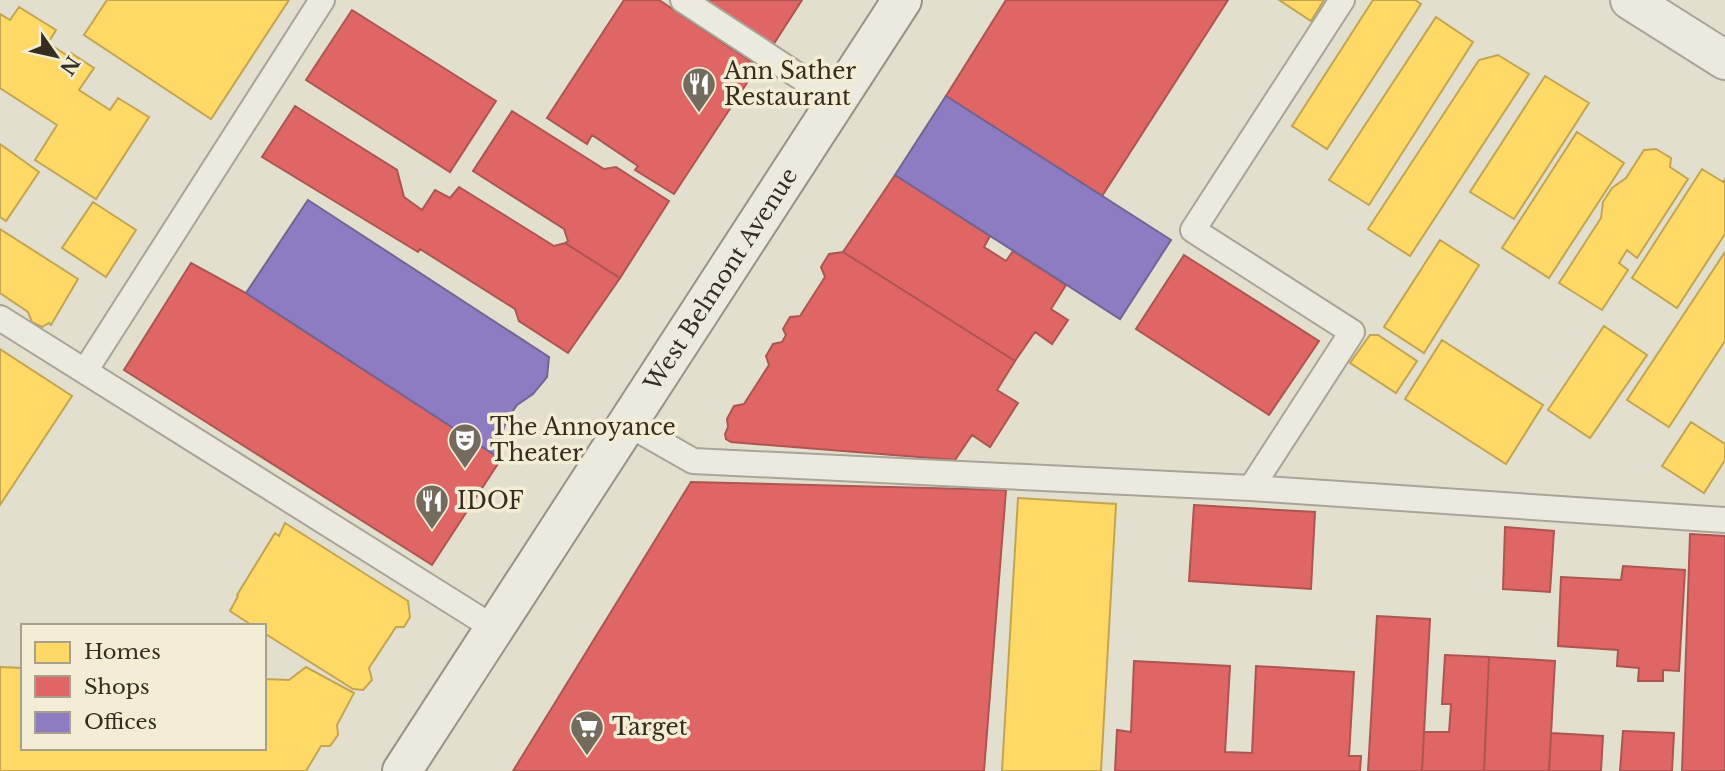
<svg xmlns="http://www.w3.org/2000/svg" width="1725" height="771" viewBox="0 0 1725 771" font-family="'Libre Baskerville',serif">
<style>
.homes{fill:#ffd966;stroke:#c3a551;stroke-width:2}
.shops{fill:#e06666;stroke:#ad5551;stroke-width:2}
.offices{fill:#8e7cc3;stroke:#746492;stroke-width:2}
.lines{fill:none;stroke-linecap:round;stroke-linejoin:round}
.service-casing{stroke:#a8a497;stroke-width:28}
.minor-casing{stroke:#a8a497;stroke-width:42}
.secondary-casing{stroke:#989386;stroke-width:42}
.service{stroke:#ece9df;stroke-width:24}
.minor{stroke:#ece9df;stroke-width:38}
.secondary{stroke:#ece9df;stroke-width:38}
.labels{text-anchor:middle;stroke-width:7;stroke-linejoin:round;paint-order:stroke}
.poi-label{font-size:23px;fill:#362d20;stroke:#f3edd5;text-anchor:start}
.street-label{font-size:23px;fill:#362d20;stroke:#f3edd5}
</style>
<rect width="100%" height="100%" fill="#e3dfce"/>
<path class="homes" d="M 107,0 L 289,0 L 211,119 L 84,35 Z
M 1279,0 L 1324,0 L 1311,21 Z
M 1373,0 L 1415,0 L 1421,4 L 1327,149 L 1292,126 Z
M 19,7 L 56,30 L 48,43 L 68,56 L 71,53 L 94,68 L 79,90 L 110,110 L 118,98 L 149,117 L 96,199 L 35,160 L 57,125 L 0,88 L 0,14 L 10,20 Z
M 1436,17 L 1473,42 L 1369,205 L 1329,180 Z
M 1498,55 L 1529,74 L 1410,256 L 1368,229 L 1479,60 Z
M 1545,76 L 1589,103 L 1514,219 L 1470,192 Z
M 1577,132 L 1624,163 L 1549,278 L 1502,248 Z
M 0,144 L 39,172 L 6,221 L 0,217 Z
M 1656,149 L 1671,158 L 1670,167 L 1688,179 L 1637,258 L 1627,250 L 1619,263 L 1628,270 L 1602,310 L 1559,283 L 1601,218 L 1603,202 L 1612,188 L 1626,178 L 1644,150 Z
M 1702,169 L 1723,182 L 1725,179 L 1725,234 L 1677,308 L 1632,278 Z
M 93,202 L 136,230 L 106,277 L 62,248 Z
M 0,229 L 78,279 L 51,325 L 49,323 L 42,327 L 32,322 L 28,312 L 0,293 Z
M 1440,240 L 1479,265 L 1424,353 L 1384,327 Z
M 1725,252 L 1725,341 L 1669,427 L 1627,400 Z
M 1604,326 L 1647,355 L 1590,438 L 1548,410 Z
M 1370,335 L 1378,335 L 1417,361 L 1396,393 L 1350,363 Z
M 1442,340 L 1543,405 L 1506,464 L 1405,399 Z
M 0,349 L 72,396 L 0,505 Z
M 1691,422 L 1725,444 L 1725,460 L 1704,493 L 1662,466 Z
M 1018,498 L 1116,504 L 1101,771 L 1002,771 Z
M 285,523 L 408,601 L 410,617 L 404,627 L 396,627 L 369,668 L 372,680 L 363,690 L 353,689 L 264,633 L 264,626 L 253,626 L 230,611 L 238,596 L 237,595 L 275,533 L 279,536 Z
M 0,667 L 23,668 L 23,748 L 264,748 L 264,679 L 289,680 L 306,667 L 354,693 L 337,725 L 338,735 L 330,746 L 321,746 L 306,771 L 0,771 Z"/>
<path class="shops" d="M 624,0 L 659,0 L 758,66 L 674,194 L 635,170 L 638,166 L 592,135 L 587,144 L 547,118 Z
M 706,0 L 802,0 L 773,45 Z
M 706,0 L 802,0 L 773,45 Z
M 1006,0 L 1228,0 L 1102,196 L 946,96 Z
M 352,10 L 496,101 L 450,172 L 306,80 Z
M 295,106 L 397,170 L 404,197 L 422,210 L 435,190 L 450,198 L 459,187 L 554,246 L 565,243 L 620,278 L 568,353 L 519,321 L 515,309 L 420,249 L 418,252 L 262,157 Z
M 512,111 L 604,169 L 616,167 L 669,201 L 620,278 L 565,243 L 568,241 L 564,229 L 473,171 Z
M 895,175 L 990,236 L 984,247 L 1006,261 L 1013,251 L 1066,285 L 1051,309 L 1068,320 L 1052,344 L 1035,332 L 1015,361 L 843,252 Z
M 843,252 L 1015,361 L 997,390 L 1018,403 L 990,447 L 972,435 L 955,460 L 731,442 L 726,439 L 725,434 L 728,427 L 727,419 L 734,406 L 744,404 L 769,365 L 766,356 L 773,344 L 782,342 L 786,335 L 783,329 L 790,317 L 800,316 L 825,277 L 821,267 L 829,254 Z
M 1184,255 L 1319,341 L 1269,415 L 1136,329 Z
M 191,263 L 246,293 L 501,459 L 432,565 L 124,370 Z
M 691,482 L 1006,490 L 984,771 L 513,771 Z
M 1194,505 L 1315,512 L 1311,589 L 1189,581 Z
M 1505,527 L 1554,531 L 1550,592 L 1503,589 Z
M 1690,534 L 1725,536 L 1725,771 L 1682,771 Z
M 1623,566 L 1685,570 L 1679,671 L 1663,670 L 1663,681 L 1638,681 L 1639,668 L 1617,666 L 1618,650 L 1558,646 L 1561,577 L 1621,580 Z
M 1377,616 L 1430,619 L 1422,771 L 1368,771 Z
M 1445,655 L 1489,657 L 1484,771 L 1422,771 L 1424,732 L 1449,732 L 1451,704 L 1442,704 Z
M 1489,657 L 1555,661 L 1549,771 L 1484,771 Z
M 1134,661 L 1230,666 L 1225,752 L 1252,753 L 1256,666 L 1354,672 L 1349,756 L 1361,756 L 1360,771 L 1115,771 L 1117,730 L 1131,732 Z
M 1623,731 L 1674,733 L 1672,771 L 1620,771 Z
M 1551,733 L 1603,736 L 1601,771 L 1549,771 Z"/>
<path class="offices" d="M 946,96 L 1171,240 L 1120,319 L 895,175 Z
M 308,200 L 549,357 L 547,377 L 533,394 L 517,405 L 506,421 L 500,441 L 501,459 L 246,293 Z"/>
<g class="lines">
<g class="service-casing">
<path id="service" d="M 683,0 L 837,101
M 0,318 L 494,628
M 85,371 L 322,0
M 628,424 L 693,461 L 1251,488 L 1725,520
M 1251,488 L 1352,332 L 1193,230 L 1342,0"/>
</g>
<g class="minor-casing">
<path id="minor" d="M 1630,0 L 1725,60"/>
</g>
<g class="secondary-casing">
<g id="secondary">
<path id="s1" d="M 402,771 L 902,0"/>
</g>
</g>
<use href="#service" class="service"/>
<use href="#minor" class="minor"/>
<use href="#secondary" class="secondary"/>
</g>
<defs>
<g id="restaurant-pin" transform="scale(1.75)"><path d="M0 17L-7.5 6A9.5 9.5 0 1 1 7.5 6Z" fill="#736b5d" stroke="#f3edd5"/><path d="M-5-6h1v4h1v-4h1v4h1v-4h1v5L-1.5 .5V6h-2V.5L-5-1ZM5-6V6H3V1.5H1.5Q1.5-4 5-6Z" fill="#fff"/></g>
<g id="theatre-pin" transform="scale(1.75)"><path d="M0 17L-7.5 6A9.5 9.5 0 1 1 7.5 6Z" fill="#736b5d" stroke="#f3edd5"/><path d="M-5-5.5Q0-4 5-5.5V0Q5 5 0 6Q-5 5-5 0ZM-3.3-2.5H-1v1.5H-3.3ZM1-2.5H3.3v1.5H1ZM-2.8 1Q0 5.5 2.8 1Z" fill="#fff"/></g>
<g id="supermarket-pin" transform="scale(1.75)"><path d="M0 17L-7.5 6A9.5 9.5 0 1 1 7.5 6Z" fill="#736b5d" stroke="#f3edd5"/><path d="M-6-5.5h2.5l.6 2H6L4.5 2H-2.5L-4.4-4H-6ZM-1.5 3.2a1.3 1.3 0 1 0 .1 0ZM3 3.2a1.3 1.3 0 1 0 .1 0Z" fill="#fff"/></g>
</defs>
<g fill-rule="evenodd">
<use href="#restaurant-pin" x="699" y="84"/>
<use href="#theatre-pin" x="465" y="440"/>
<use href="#restaurant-pin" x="432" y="501"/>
<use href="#supermarket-pin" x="587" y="727"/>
</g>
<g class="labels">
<g class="poi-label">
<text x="724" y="79">Ann Sather<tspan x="724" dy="26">Restaurant</tspan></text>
<text x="490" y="435">The Annoyance<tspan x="490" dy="26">Theater</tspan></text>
<text x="457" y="509">IDOF</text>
<text x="612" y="735">Target</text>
</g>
<g class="street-label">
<text dy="8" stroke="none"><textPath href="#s1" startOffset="586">West Belmont Avenue</textPath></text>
</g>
</g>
<rect x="21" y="624" width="245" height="126" fill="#f3edd5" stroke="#a7a08d" stroke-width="2"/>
<rect x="35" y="642" width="35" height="21" fill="#ffd966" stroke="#a7a08d" stroke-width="2"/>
<text x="84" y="659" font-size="21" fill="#362d20">Homes</text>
<rect x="35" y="676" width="35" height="21" fill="#e06666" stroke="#a7a08d" stroke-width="2"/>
<text x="84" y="694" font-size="21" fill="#362d20">Shops</text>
<rect x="35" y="712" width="35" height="21" fill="#8e7cc3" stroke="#a7a08d" stroke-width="2"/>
<text x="84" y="729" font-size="21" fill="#362d20">Offices</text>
<g transform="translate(56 56) rotate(124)" stroke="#f3edd5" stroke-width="5" paint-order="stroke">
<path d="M0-5L12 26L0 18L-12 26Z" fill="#362d20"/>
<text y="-10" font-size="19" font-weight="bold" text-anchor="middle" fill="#362d20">N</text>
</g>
</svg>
